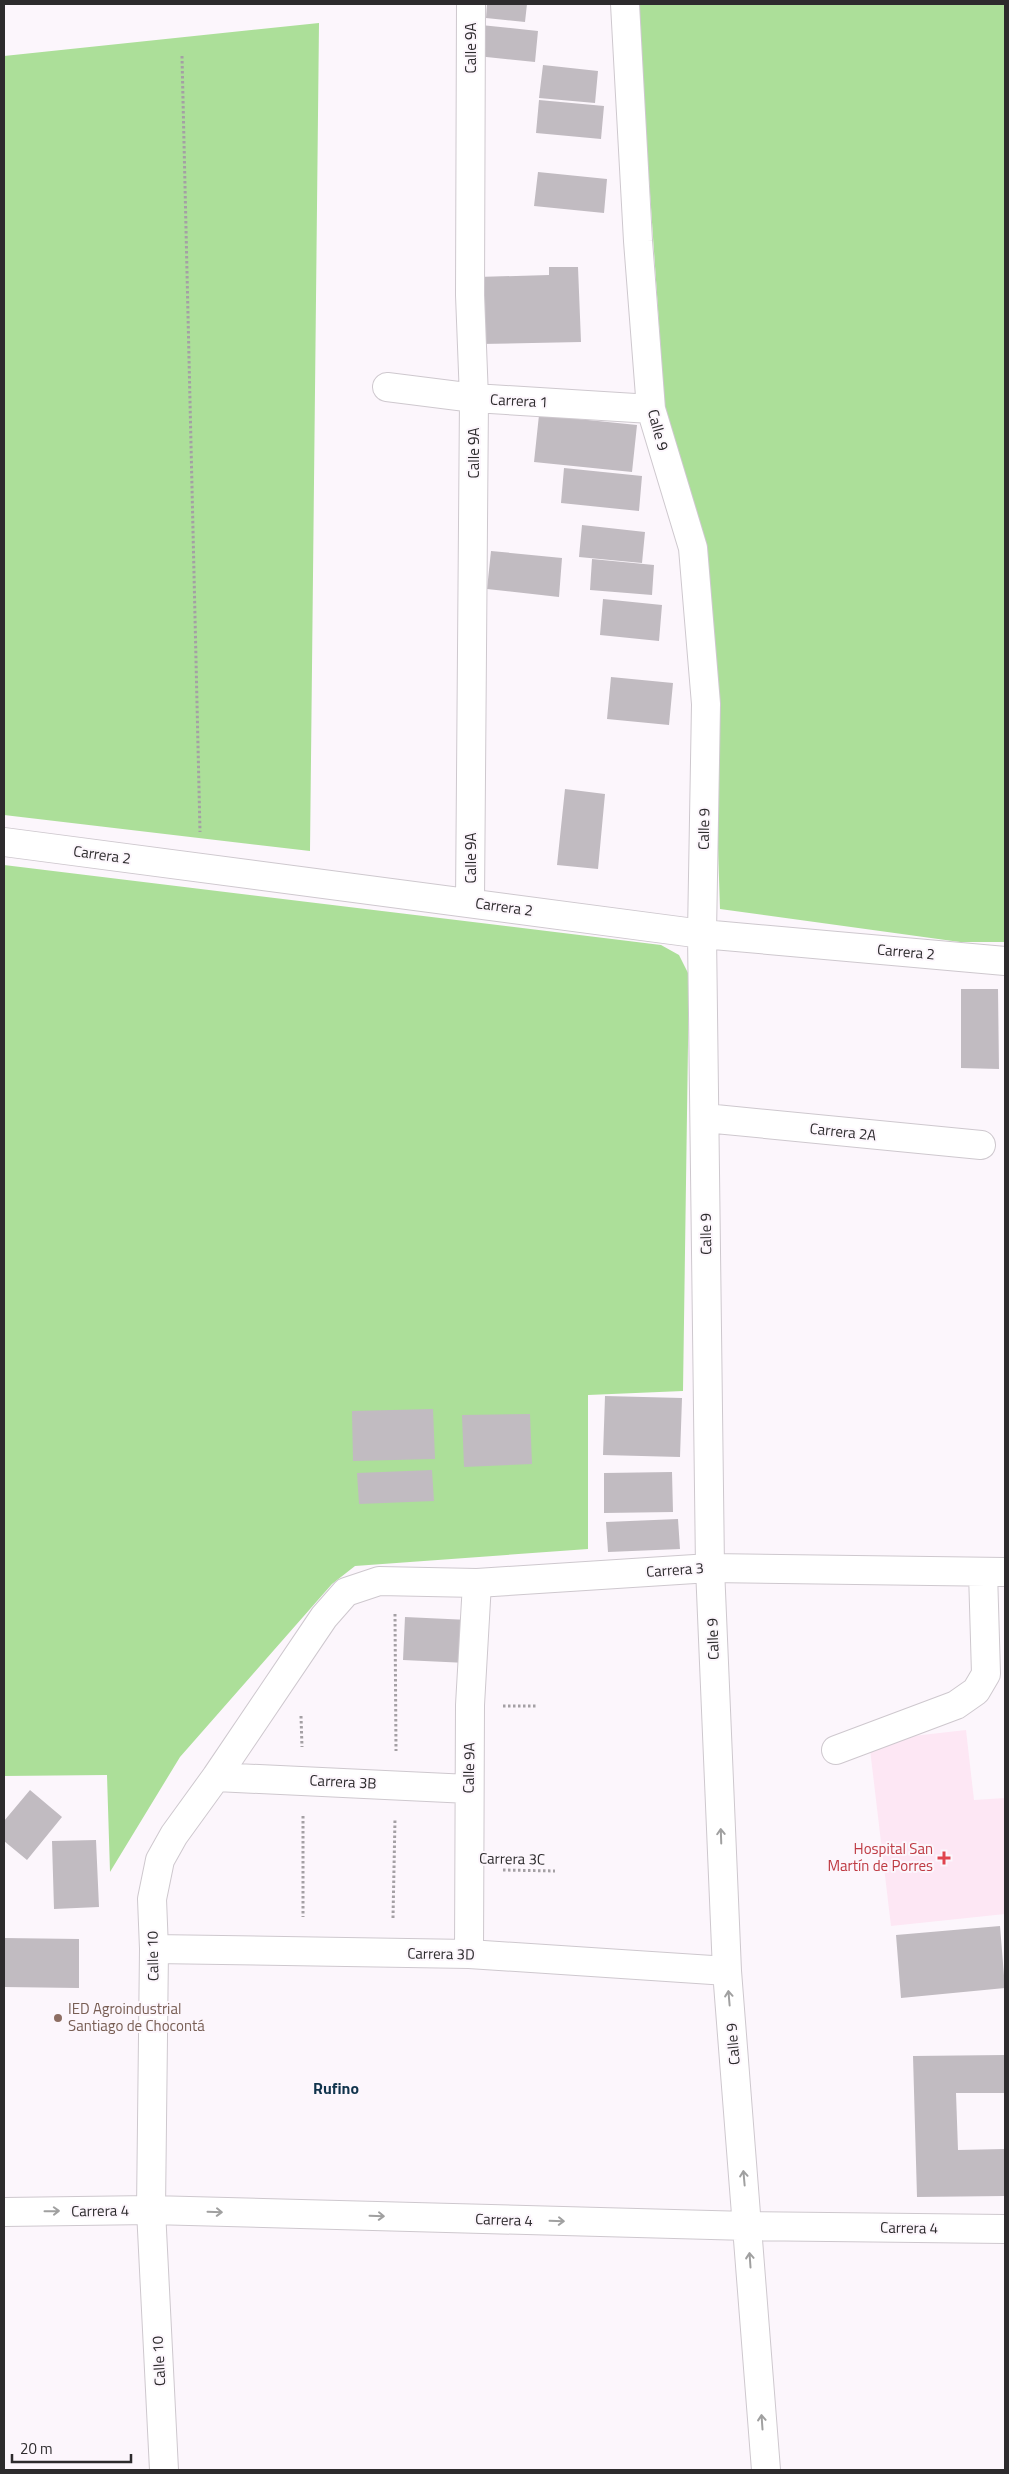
<svg xmlns="http://www.w3.org/2000/svg" width="1009" height="2474" viewBox="0 0 1009 2474" font-family="'Titillium Web',sans-serif">
<style>
.medical{fill:#fde7f4}
.green{fill:#acdf99}
.building{fill:#c1bbc1}
.lines{fill:none;stroke-linecap:round;stroke-linejoin:round}
.minor-casing{stroke:#cec8ce;stroke-width:30}
.path{stroke:#a4a0a4;stroke-width:3;stroke-dasharray:2.5 2.5;stroke-linecap:butt}
.minor{stroke:#fff;stroke-width:28}
.oneway{stroke:#a0a0a0}
.health-dot{fill:#e0444e;stroke:#fcf6fc;stroke-width:2}
.education-dot{fill:#8d6e63;stroke:#fcf6fc;stroke-width:2}
.labels{text-anchor:middle;stroke-width:4;stroke-linejoin:round;paint-order:stroke}
.street-label{font-size:15px;fill:#2d2b2d;stroke:#fcf6fc}
.health-label{font-size:15px;fill:#be3a42;stroke:#fcf6fc;text-anchor:end}
.education-label{font-size:15px;fill:#785e54;stroke:#fcf6fc;text-anchor:start}
.neighbourhood-label{font-size:16px;font-weight:bold;fill:#10334c;stroke:#fcf6fc}
</style>
<rect width="100%" height="100%" fill="#fcf6fc"/>
<path class="medical" d="M 966,1730 L 974,1800 L 1005,1798 L 1005,1914 L 891,1926 L 869,1741 Z"/>
<path class="green" d="M 637,4 L 1005,4 L 1005,942 L 960,942 L 720,909 L 711,632 L 665,411 Z
M 319,23 L 310,851 L 4,815 L 4,56 Z
M 4,865 L 661,945 L 679,955 L 689,975 L 683,1391 L 588,1395 L 588,1549 L 355,1566 L 332,1584 L 180,1757 L 110,1872 L 107,1775 L 4,1776 Z"/>
<path class="building" d="M 487,4 L 527,4 L 525,22 L 486,18 Z
M 481,25 L 538,31 L 535,62 L 477,56 Z
M 543,65 L 598,71 L 595,103 L 539,98 Z
M 539,100 L 604,106 L 601,139 L 536,133 Z
M 538,172 L 607,179 L 604,213 L 534,206 Z
M 549,267 L 578,267 L 581,342 L 480,344 L 477,277 L 549,275 Z
M 539,415 L 637,425 L 632,472 L 534,462 Z
M 564,468 L 642,476 L 639,511 L 561,503 Z
M 582,525 L 645,532 L 642,563 L 579,557 Z
M 491,551 L 562,558 L 559,597 L 487,589 Z
M 592,559 L 654,565 L 652,595 L 590,590 Z
M 603,599 L 662,605 L 659,641 L 600,635 Z
M 611,677 L 673,683 L 669,725 L 607,719 Z
M 565,789 L 605,794 L 598,869 L 557,865 Z
M 961,989 L 998,989 L 999,1069 L 961,1068 Z
M 605,1396 L 682,1398 L 680,1457 L 603,1455 Z
M 433,1409 L 435,1459 L 353,1461 L 352,1411 Z
M 530,1414 L 532,1464 L 464,1467 L 462,1415 Z
M 432,1470 L 434,1501 L 359,1504 L 357,1473 Z
M 672,1472 L 673,1512 L 604,1513 L 604,1473 Z
M 678,1519 L 680,1549 L 608,1552 L 606,1522 Z
M 405,1617 L 469,1620 L 467,1663 L 403,1660 Z
M 30,1790 L 62,1817 L 27,1860 L 4,1841 L 4,1821 Z
M 96,1840 L 99,1907 L 54,1909 L 52,1841 Z
M 1000,1926 L 1005,1988 L 901,1998 L 896,1935 Z
M 4,1938 L 79,1939 L 79,1988 L 4,1987 Z
M 1005,2055 L 1005,2093 L 956,2093 L 958,2150 L 1005,2149 L 1005,2196 L 917,2197 L 913,2056 Z"/>
<g class="lines">
<g class="minor-casing">
<path id="minor" d="M 625,4 L 638,241 L 651,409 L 693,548 L 706,704 L 702,934 L 710,1568 L 727,1971 L 766,2470
M 387,387 L 474,398 L 651,409
M 4,842 L 702,934 L 1005,961
M 470,902 L 474,398 L 470,295 L 471,4
M 705,1118 L 981,1145
M 836,1750 L 956,1705 L 976,1691 L 986,1674 L 983,1572
M 216,1777 L 469,1789
M 154,1949 L 469,1954 L 727,1971
M 469,1954 L 470,1705 L 477,1583
M 4,2212 L 151,2210 L 748,2226 L 1005,2229
M 164,2470 L 151,2210 L 154,1949 L 152,1899 L 160,1860 L 174,1835 L 216,1777 L 324,1617 L 346,1592 L 379,1581 L 477,1583 L 710,1568 L 1005,1572"/>
</g>
<path class="path" d="M 182,56 L 200,832
M 395,1614 L 396,1751
M 503,1706 L 538,1706
M 301,1716 L 302,1747
M 303,1816 L 303,1917
M 503,1870 L 555,1871
M 393,1918 L 395,1819"/>
<use href="#minor" class="minor"/>
</g>
<defs><path id="oneway-shaft" d="M-6 0H5M1.5-3L5.5 0L1.5 3" fill="none" stroke-width="1.6" stroke-linecap="round" stroke-linejoin="round" transform="scale(1.25)"/></defs>
<g class="oneway">
<use href="#oneway-shaft" transform="translate(721 1836) rotate(-92)"/>
<use href="#oneway-shaft" transform="translate(729 1998) rotate(-95)"/>
<use href="#oneway-shaft" transform="translate(744 2178) rotate(-95)"/>
<use href="#oneway-shaft" transform="translate(52 2211) rotate(-1)"/>
<use href="#oneway-shaft" transform="translate(215 2212) rotate(2)"/>
<use href="#oneway-shaft" transform="translate(377 2216) rotate(2)"/>
<use href="#oneway-shaft" transform="translate(557 2221) rotate(2)"/>
<use href="#oneway-shaft" transform="translate(750 2260) rotate(-94)"/>
<use href="#oneway-shaft" transform="translate(762 2422) rotate(-94)"/>
</g>
<path class="health-dot" d="M941.5 1850.5h5v5h5v5h-5v5h-5v-5h-5v-5h5z"/>
<circle class="education-dot" cx="58" cy="2018" r="5"/>
<g class="labels">
<g class="street-label">
<text transform="translate(471 48) rotate(-90)" y="5">Calle 9A</text>
<text transform="translate(519 401) rotate(3)" y="5">Carrera 1</text>
<text transform="translate(658 430) rotate(75)" y="5">Calle 9</text>
<text transform="translate(474 453) rotate(-90)" y="5">Calle 9A</text>
<text transform="translate(704 829) rotate(-89)" y="5">Calle 9</text>
<text transform="translate(102 855) rotate(8)" y="5">Carrera 2</text>
<text transform="translate(471 858) rotate(-90)" y="5">Calle 9A</text>
<text transform="translate(504 907) rotate(8)" y="5">Carrera 2</text>
<text transform="translate(906 952) rotate(5)" y="5">Carrera 2</text>
<text transform="translate(843 1132) rotate(6)" y="5">Carrera 2A</text>
<text transform="translate(706 1234) rotate(-91)" y="5">Calle 9</text>
<text transform="translate(675 1570) rotate(-4)" y="5">Carrera 3</text>
<text transform="translate(713 1639) rotate(-92)" y="5">Calle 9</text>
<text transform="translate(469 1768) rotate(-89)" y="5">Calle 9A</text>
<text transform="translate(343 1782) rotate(3)" y="5">Carrera 3B</text>
<text transform="translate(512 1859) rotate(1)" y="5">Carrera 3C</text>
<text transform="translate(441 1954) rotate(1)" y="5">Carrera 3D</text>
<text transform="translate(153 1956) rotate(-91)" y="5">Calle 10</text>
<text transform="translate(733 2044) rotate(-95)" y="5">Calle 9</text>
<text transform="translate(100 2211) rotate(-1)" y="5">Carrera 4</text>
<text transform="translate(504 2220) rotate(2)" y="5">Carrera 4</text>
<text transform="translate(909 2228) rotate(1)" y="5">Carrera 4</text>
<text transform="translate(159 2361) rotate(-93)" y="5">Calle 10</text>
</g>
<g class="health-label">
<text x="933" y="1854">Hospital San<tspan x="933" dy="17">Martín de Porres</tspan></text>
</g>
<g class="education-label">
<text x="68" y="2014">IED Agroindustrial<tspan x="68" dy="17">Santiago de Chocontá</tspan></text>
</g>
<g class="neighbourhood-label">
<text x="336" y="2094">Rufino</text>
</g>
</g>
<rect width="1009" height="2474" fill="none" stroke="#2d2b2d" stroke-width="10"/>
<path d="M12 2454v8h119v-8" fill="none" stroke="#2d2b2d" stroke-width="2.5"/>
<text x="20" y="2454" font-size="15" fill="#2d2b2d" stroke="#fcf6fc" stroke-width="4" paint-order="stroke">20 m</text>
</svg>
